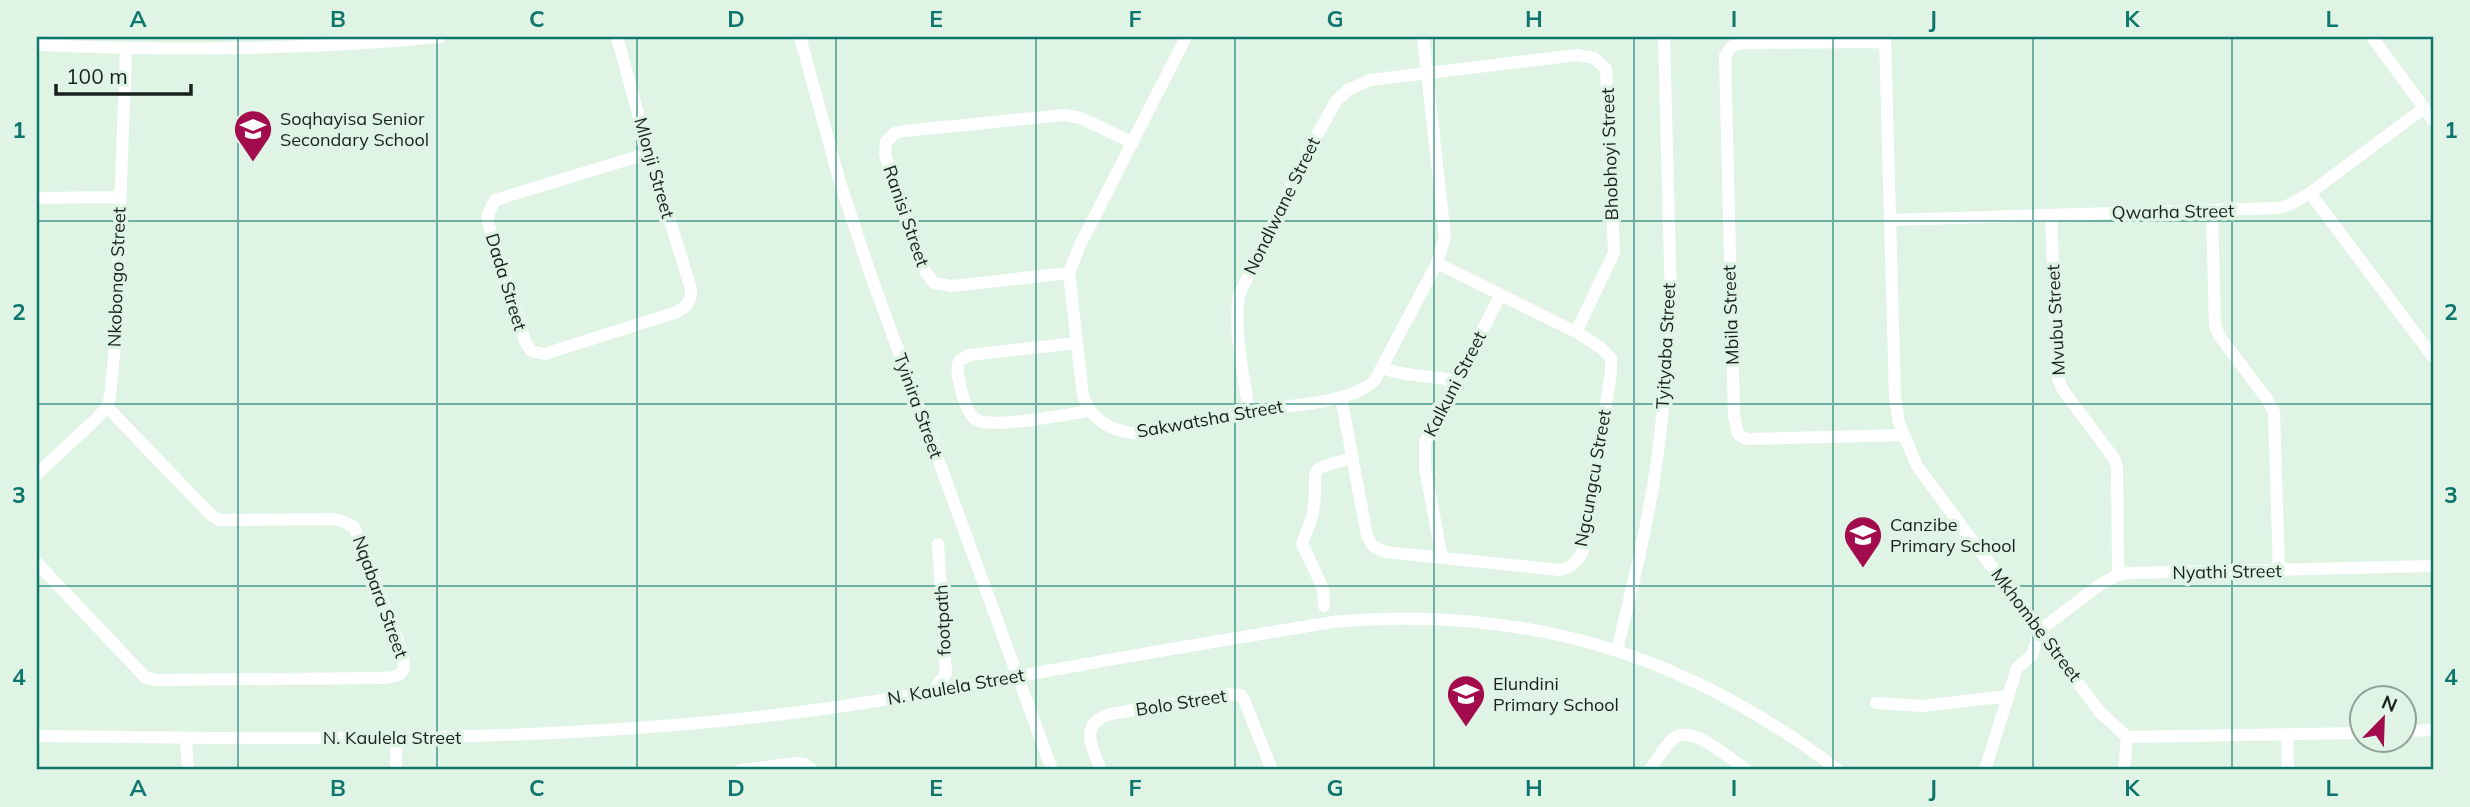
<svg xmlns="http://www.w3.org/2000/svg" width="2470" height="807" viewBox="0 0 2470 807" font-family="Mulish,sans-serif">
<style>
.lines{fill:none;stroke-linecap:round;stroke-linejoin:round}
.minor{stroke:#fff;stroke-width:12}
.grid{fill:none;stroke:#0f766e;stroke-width:2;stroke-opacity:0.55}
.labels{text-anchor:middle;stroke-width:7;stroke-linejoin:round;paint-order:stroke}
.poi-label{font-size:18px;fill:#19211c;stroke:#dff4e5;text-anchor:start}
.street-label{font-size:18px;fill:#19211c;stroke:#dff4e5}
.neatline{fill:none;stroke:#0f766e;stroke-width:2.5}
.grid-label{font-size:23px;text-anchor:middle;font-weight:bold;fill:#0f766e}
</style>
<rect width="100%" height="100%" fill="#dff4e5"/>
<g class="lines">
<path class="minor" d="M 617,37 L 649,153 L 691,289 C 692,302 686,308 674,313 L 557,350 L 545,354 L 531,351 L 525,341 L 488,223 L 488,214 L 495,200 L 649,153
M 800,37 L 840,183 L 871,276 L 1052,770
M 1186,37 L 1079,247 L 1069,273 L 1083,396 C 1093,424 1117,434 1146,434 C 1179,426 1213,419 1246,412 C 1282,405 1350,405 1375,380 L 1437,263 L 1445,237 L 1423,37
M 1885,37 L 1895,397 L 1899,423 L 1917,466 L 2099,711 L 2127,737 L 2362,733
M 2372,37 L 2433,120
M 1885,42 L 1744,43 L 1732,46 L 1725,56 L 1734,416 L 1738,434 L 1746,439 L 1903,435
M 37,45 C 171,51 306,50 440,37
M 2310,193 L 2433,357
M 37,198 L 120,197
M 2212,211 L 2215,326 L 2220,337 L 2267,399 L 2274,412 L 2279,571
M 2051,215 L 2058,379 L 2063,390 L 2113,457 L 2117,466 L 2118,575
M 1890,220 L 2278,208 L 2289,205 L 2310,193 L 2424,108
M 1069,273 L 952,286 L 934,283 L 925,271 L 885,155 L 886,142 L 895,133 L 904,131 L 1064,115 L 1081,118 L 1133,143
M 1076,343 L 969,355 L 959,361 C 955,371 960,383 962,393 C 964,401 967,412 974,418 C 988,431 1067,414 1088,411
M 1383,368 C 1405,377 1432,375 1456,381
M 1341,397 L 1367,536 L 1373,546 L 1385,552 L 1560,570 C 1571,567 1576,563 1582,553 L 1611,372 L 1611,358 L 1600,347 L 1576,332 L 1437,263
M 1249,412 C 1244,374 1233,333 1239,295 L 1312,144 L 1336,101 L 1348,90 L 1370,80 L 1577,55 L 1594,58 L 1606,69 L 1614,253 L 1576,332
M 37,474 L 96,419 L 107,407 L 110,397 L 115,344 L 126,49
M 1442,558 L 1425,468 L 1425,442 L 1500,296
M 37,563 L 146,678 L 157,680 L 383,678 C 407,677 407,668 400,647 L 354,527 L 342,521 L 333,519 L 219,520 L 209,513 L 107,407
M 1324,606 L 1323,588 L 1302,544 C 1305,533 1312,522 1313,511 C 1321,469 1298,471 1353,458
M 1617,650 C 1632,589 1647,529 1656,467 C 1664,412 1668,356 1671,301 L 1664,37
M 933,692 L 946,673 L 938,544
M 1876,703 L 1922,706 L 2008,696
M 2404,731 L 2433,730
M 2287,735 L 2288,770
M 37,736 C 277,739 518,744 757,717 C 853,707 947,689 1042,672 C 1139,654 1236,638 1333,622 C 1525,605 1685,653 1838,770
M 186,738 L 188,770
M 396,770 L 396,739
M 741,770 L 797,763 L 805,764 L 812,770
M 1101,770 C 1092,748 1078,723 1111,714 L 1228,694 L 1241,695 L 1244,700 L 1272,770
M 1650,770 C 1657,760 1664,746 1674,738 C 1692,724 1730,759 1747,770
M 1985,770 L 2017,668 L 2032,655 L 2040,630 L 2101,584 L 2118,575 L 2129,573 L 2433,566
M 2124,770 L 2127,737"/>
</g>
<path class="grid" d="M 238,37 L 238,770M 437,37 L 437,770M 637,37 L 637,770M 836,37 L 836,770M 1036,37 L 1036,770M 1235,37 L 1235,770M 1434,37 L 1434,770M 1634,37 L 1634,770M 1833,37 L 1833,770M 2033,37 L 2033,770M 2232,37 L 2232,770M 37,221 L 2433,221M 37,404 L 2433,404M 37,586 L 2433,586"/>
<defs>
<g id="school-pin" transform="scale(2.0125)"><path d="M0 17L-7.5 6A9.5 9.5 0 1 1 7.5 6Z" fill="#a20c4d" stroke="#dff4e5"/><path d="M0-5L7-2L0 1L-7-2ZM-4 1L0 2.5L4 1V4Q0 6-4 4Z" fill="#fff"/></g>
</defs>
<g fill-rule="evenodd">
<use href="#school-pin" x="253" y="129"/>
<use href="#school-pin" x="1863" y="535"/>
<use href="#school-pin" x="1466" y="694"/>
</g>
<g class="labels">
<g class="poi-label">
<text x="280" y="125">Soqhayisa Senior<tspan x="280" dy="21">Secondary School</tspan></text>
<text x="1890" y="531">Canzibe<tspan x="1890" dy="21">Primary School</tspan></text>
<text x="1493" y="690">Elundini<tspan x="1493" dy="21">Primary School</tspan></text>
</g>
<g class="street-label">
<text transform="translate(1610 154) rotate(-92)" y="6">Bhobhoyi Street</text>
<text transform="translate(654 168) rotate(74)" y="6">Mlonji Street</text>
<text transform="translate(1282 206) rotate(-64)" y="6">Nondlwane Street</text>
<text transform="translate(2173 212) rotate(-1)" y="6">Qwarha Street</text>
<text transform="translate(906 216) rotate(71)" y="6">Ranisi Street</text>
<text transform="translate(117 277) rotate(-88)" y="6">Nkobongo Street</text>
<text transform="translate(506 282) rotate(73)" y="6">Dada Street</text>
<text transform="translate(1731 315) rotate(-92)" y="6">Mbila Street</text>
<text transform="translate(2056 320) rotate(-93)" y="6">Mvubu Street</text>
<text transform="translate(1666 346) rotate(-87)" y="6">Tyityaba Street</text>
<text transform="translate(1455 384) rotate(-63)" y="6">Kalkuni Street</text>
<text transform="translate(918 406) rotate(70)" y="6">Tyinira Street</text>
<text transform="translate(1210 419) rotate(-10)" y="6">Sakwatsha Street</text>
<text transform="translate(1593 478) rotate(-80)" y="6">Ngcungcu Street</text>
<text transform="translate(2227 572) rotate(-1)" y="6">Nyathi Street</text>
<text transform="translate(380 597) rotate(70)" y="6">Nqabara Street</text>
<text transform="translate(943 620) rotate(-93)" y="6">footpath</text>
<text transform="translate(2036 625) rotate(53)" y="6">Mkhombe Street</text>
<text transform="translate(956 687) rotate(-10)" y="6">N. Kaulela Street</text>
<text transform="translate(1181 703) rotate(-9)" y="6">Bolo Street</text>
<text x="392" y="744">N. Kaulela Street</text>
</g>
</g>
<rect width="2470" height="807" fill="none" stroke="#dff4e5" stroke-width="77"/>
<g transform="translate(2383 719) rotate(23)"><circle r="33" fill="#dff4e5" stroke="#90a095" stroke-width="2"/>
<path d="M0-5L12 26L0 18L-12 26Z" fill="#a20c4d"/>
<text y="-10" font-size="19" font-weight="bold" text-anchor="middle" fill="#19211c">N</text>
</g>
<path d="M56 84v10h135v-10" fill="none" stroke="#19211c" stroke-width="3.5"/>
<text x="66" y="84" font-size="21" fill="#19211c" stroke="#dff4e5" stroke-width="5" paint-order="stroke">100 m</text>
<rect x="38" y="38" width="2394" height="730" class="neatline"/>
<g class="grid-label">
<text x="138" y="27">A</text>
<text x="338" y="27">B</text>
<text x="537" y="27">C</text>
<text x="736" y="27">D</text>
<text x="936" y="27">E</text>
<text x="1135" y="27">F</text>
<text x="1335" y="27">G</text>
<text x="1534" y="27">H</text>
<text x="1734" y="27">I</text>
<text x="1933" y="27">J</text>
<text x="2132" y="27">K</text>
<text x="2332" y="27">L</text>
<text x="19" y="138">1</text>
<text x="2451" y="138">1</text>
<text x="19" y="320">2</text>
<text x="2451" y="320">2</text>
<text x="19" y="503">3</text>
<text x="2451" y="503">3</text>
<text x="19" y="685">4</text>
<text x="2451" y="685">4</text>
<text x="138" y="796">A</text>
<text x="338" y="796">B</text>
<text x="537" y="796">C</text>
<text x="736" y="796">D</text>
<text x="936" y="796">E</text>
<text x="1135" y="796">F</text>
<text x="1335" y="796">G</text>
<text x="1534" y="796">H</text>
<text x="1734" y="796">I</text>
<text x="1933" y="796">J</text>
<text x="2132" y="796">K</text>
<text x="2332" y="796">L</text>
</g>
</svg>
